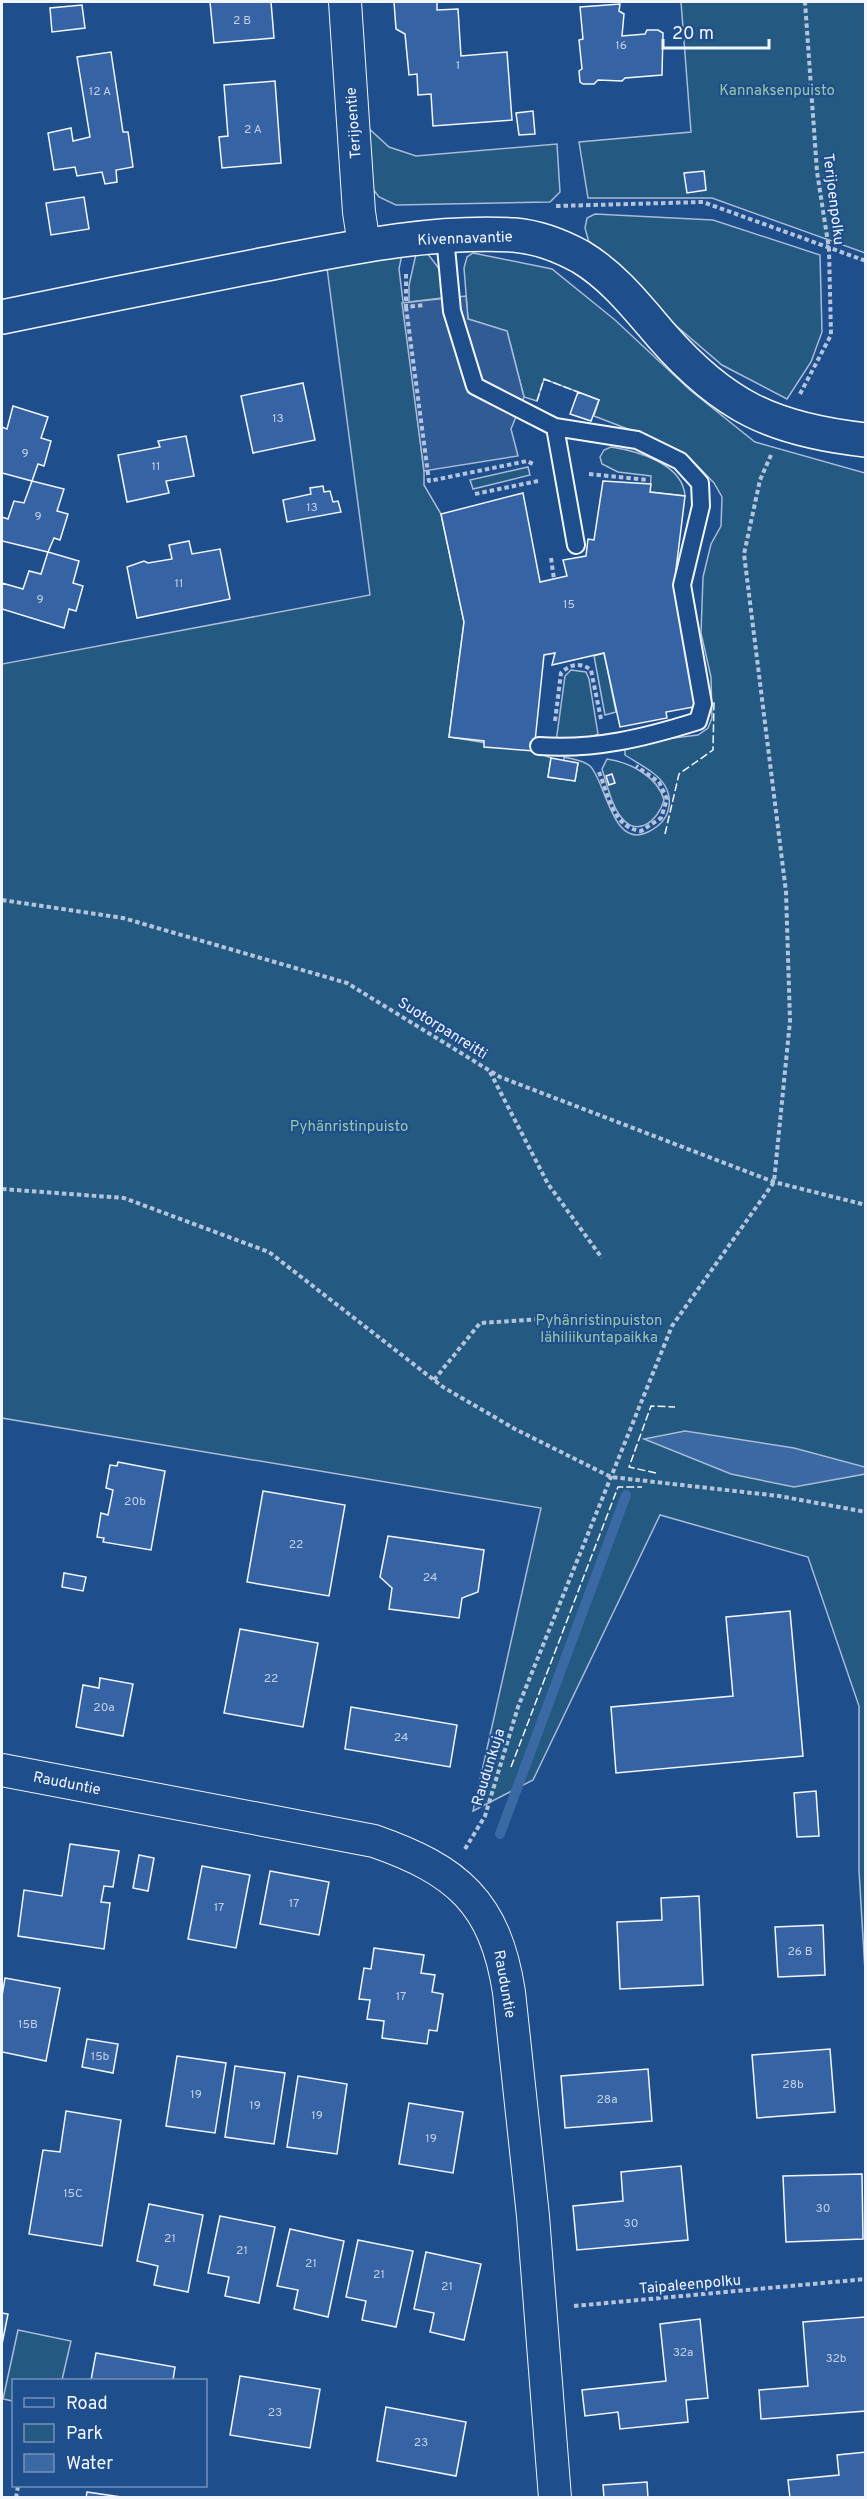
<svg xmlns="http://www.w3.org/2000/svg" width="867" height="2499" viewBox="0 0 867 2499" font-family="Overpass,sans-serif">
<style>
.green{fill:#245a82;stroke:#a8bbd7;stroke-width:1.5}
.parking{fill:#305b95;stroke:#a8bbd7;stroke-width:1.5}
.water{fill:#3b69a3;stroke:#a8bbd7;stroke-width:1.5}
.lines{fill:none;stroke-linecap:round;stroke-linejoin:round}
.stream{stroke:#3b69a3;stroke-width:10}
.building{fill:#3563a3;stroke:#f2f6ff;stroke-width:1.5}
.lane-casing{stroke:#f2f6ff;stroke-width:20}
.street-casing{stroke:#f2f6ff;stroke-width:34}
.secondary-casing{stroke:#f2f6ff;stroke-width:36}
.path{stroke:#b3c4dc;stroke-width:4;stroke-dasharray:4.5 3;stroke-linecap:butt}
.lane{stroke:#1f4e8c;stroke-width:16}
.street{stroke:#1f4e8c;stroke-width:32}
.secondary{stroke:#1f4e8c;stroke-width:33}
.fence{stroke:#f2f6ff;stroke-width:1.5;stroke-dasharray:8 3;stroke-linecap:butt}
.labels{text-anchor:middle;stroke-width:4.5;stroke-linejoin:round;paint-order:stroke}
.number-label{font-size:12px;fill:#c3d1e8}
.park-label{font-size:15px;fill:#97c8a6;stroke:#1f4e8c}
.street-label{font-size:15px;fill:#f2f6ff;stroke:#1f4e8c}
</style>
<rect width="100%" height="100%" fill="#1f4e8c"/>
<path class="green" d="M 681,2 L 865,2 L 865,253 L 712,198 L 588,198 L 579,142 L 691,132 Z
M 364,124 L 389,147 L 416,156 L 557,144 L 560,192 L 550,202 L 396,205 L 379,197 L 369,184 Z
M 595,214 L 713,220 L 820,255 L 822,332 L 811,362 L 787,399 L 722,365 L 653,306 L 590,246 L 585,228 L 587,218 Z
M 473,253 L 552,269 L 615,320 L 690,390 L 755,442 L 865,473 L 865,1971 L 859,1871 L 859,1706 L 808,1557 L 660,1515 L 533,1780 L 473,1811 L 541,1508 L 2,1418 L 2,664 L 370,595 L 327,268 L 402,254 L 399,269 L 424,471 L 424,485 L 441,514 L 464,622 L 449,737 L 534,751 L 551,758 L 548,777 L 575,781 L 578,763 L 564,761 L 564,757 C 573,759 583,760 590,766 C 606,781 612,850 648,832 C 675,819 676,790 653,773 C 644,766 634,761 625,755 L 625,750 L 641,742 L 698,735 L 708,728 L 712,718 L 711,677 L 701,633 L 703,577 L 711,544 L 721,526 L 722,497 L 714,483 L 690,458 L 654,439 L 594,416 L 599,400 L 544,379 L 537,401 L 524,397 L 507,331 L 468,319 L 464,268 L 467,257 Z
M 416,254 L 428,254 L 440,270 L 442,298 L 409,302 L 409,285 Z
M 611,447 C 638,451 683,464 685,496 L 650,492 L 651,476 L 618,472 L 602,464 L 600,457 L 604,450 Z
M 528,467 L 530,475 L 473,489 L 470,480 Z
M 604,653 L 616,712 L 605,715 L 594,656 Z
M 571,670 L 586,672 L 589,679 L 598,734 L 585,741 L 556,742 L 565,676 Z
M 607,759 C 630,762 658,777 664,800 C 659,819 638,839 621,817 C 611,804 607,784 602,769 Z
M 18,2330 L 71,2341 L 62,2380 L 14,2380 L 13,2401 L 3,2399 Z"/>
<path class="parking" d="M 466,296 L 468,319 L 507,331 L 524,397 L 511,429 L 518,456 L 424,471 L 402,303 Z"/>
<path class="water" d="M 685,1431 L 794,1448 L 865,1467 L 865,1474 L 794,1487 L 731,1474 L 644,1439 Z"/>
<g class="lines">
<path class="stream" d="M 500,1834 L 626,1495"/>
</g>
<path class="building" d="M 210,2 L 271,2 L 274,38 L 214,43 Z
M 394,2 L 437,2 L 437,10 L 458,9 L 461,56 L 507,52 L 512,120 L 433,126 L 431,94 L 418,95 L 417,74 L 409,75 L 405,34 L 396,29 Z
M 620,4 L 619,11 L 624,14 L 622,36 L 645,34 L 647,30 L 658,30 L 663,33 L 662,75 L 625,78 L 622,81 L 598,80 L 594,84 L 583,84 L 580,82 L 579,71 L 582,69 L 579,40 L 583,39 L 580,7 Z
M 82,5 L 85,28 L 52,32 L 50,8 Z
M 111,52 L 123,132 L 128,132 L 133,167 L 116,170 L 117,182 L 105,184 L 102,172 L 77,176 L 75,167 L 54,170 L 48,133 L 71,128 L 73,141 L 90,137 L 77,57 Z
M 275,81 L 281,163 L 222,168 L 219,137 L 228,136 L 224,85 Z
M 533,111 L 535,134 L 519,135 L 516,113 Z
M 704,171 L 706,190 L 687,193 L 684,173 Z
M 84,197 L 89,229 L 51,235 L 46,203 Z
M 303,383 L 315,440 L 253,453 L 241,396 Z
M 578,392 L 599,400 L 591,421 L 570,414 Z
M 13,406 L 48,417 L 41,438 L 51,441 L 44,466 L 38,464 L 32,481 L 2,473 L 2,427 L 7,429 Z
M 186,436 L 194,476 L 166,481 L 169,493 L 127,502 L 118,455 L 160,447 L 158,441 Z
M 32,481 L 64,489 L 57,511 L 68,514 L 60,540 L 54,538 L 48,552 L 2,541 L 2,517 L 8,519 L 14,501 L 24,503 Z
M 603,481 L 651,484 L 650,492 L 685,496 L 674,586 L 699,706 L 666,712 L 667,718 L 620,727 L 604,653 L 552,665 L 555,653 L 544,655 L 534,751 L 484,747 L 484,741 L 449,737 L 464,622 L 441,514 L 523,493 L 540,582 L 567,576 L 563,560 L 586,556 L 588,539 L 594,540 Z
M 323,486 L 324,492 L 330,491 L 333,502 L 338,501 L 341,512 L 287,522 L 283,500 L 311,494 L 310,488 Z
M 189,541 L 192,554 L 220,549 L 230,599 L 137,618 L 127,567 L 144,561 L 148,563 L 172,559 L 169,545 Z
M 48,552 L 79,561 L 73,583 L 83,586 L 76,611 L 69,609 L 64,628 L 2,609 L 2,583 L 23,589 L 29,571 L 41,574 Z
M 551,758 L 578,763 L 575,781 L 548,777 Z
M 612,774 L 615,783 L 609,785 L 606,776 Z
M 118,1462 L 165,1471 L 151,1550 L 103,1542 L 104,1538 L 97,1537 L 101,1513 L 108,1515 L 113,1490 L 106,1488 L 110,1465 L 117,1466 Z
M 263,1491 L 345,1505 L 329,1596 L 247,1582 Z
M 388,1536 L 484,1550 L 478,1592 L 462,1598 L 459,1618 L 389,1609 L 392,1588 L 380,1577 Z
M 64,1573 L 86,1577 L 83,1591 L 62,1587 Z
M 790,1611 L 803,1756 L 616,1773 L 611,1707 L 733,1696 L 726,1617 Z
M 240,1629 L 318,1643 L 303,1727 L 224,1713 Z
M 100,1678 L 133,1684 L 123,1736 L 76,1727 L 83,1685 L 99,1688 Z
M 351,1707 L 457,1725 L 450,1767 L 345,1749 Z
M 816,1791 L 819,1836 L 797,1837 L 794,1793 Z
M 70,1844 L 119,1851 L 113,1887 L 104,1886 L 101,1902 L 110,1903 L 104,1949 L 18,1936 L 24,1890 L 62,1896 Z
M 139,1855 L 154,1858 L 148,1891 L 133,1888 Z
M 202,1866 L 250,1875 L 236,1948 L 188,1939 Z
M 270,1871 L 329,1882 L 319,1935 L 260,1924 Z
M 699,1896 L 703,1985 L 620,1989 L 617,1922 L 662,1920 L 661,1898 Z
M 823,1925 L 825,1975 L 778,1977 L 775,1927 Z
M 374,1948 L 424,1955 L 421,1973 L 435,1975 L 432,1992 L 443,1994 L 437,2031 L 429,2030 L 427,2044 L 382,2038 L 384,2021 L 367,2019 L 370,2000 L 359,1999 L 364,1968 L 371,1969 Z
M 5,1978 L 60,1988 L 46,2061 L 2,2052 L 2,1996 Z
M 87,2039 L 118,2044 L 113,2073 L 82,2067 Z
M 830,2049 L 835,2112 L 757,2118 L 752,2055 Z
M 177,2056 L 226,2063 L 215,2133 L 166,2126 Z
M 235,2066 L 285,2073 L 274,2144 L 225,2137 Z
M 648,2069 L 652,2121 L 565,2128 L 561,2076 Z
M 298,2076 L 347,2084 L 337,2154 L 287,2147 Z
M 409,2103 L 463,2112 L 453,2173 L 399,2164 Z
M 66,2111 L 121,2120 L 102,2246 L 29,2234 L 43,2150 L 60,2152 Z
M 681,2166 L 688,2240 L 577,2250 L 573,2206 L 623,2201 L 621,2172 Z
M 862,2174 L 863,2239 L 786,2242 L 783,2176 Z
M 149,2204 L 203,2215 L 188,2292 L 154,2285 L 158,2266 L 137,2261 Z
M 220,2216 L 275,2227 L 259,2303 L 225,2296 L 229,2277 L 208,2273 Z
M 290,2229 L 344,2241 L 328,2317 L 294,2309 L 298,2290 L 277,2286 Z
M 358,2240 L 413,2251 L 396,2327 L 362,2320 L 366,2301 L 346,2297 Z
M 426,2252 L 481,2264 L 464,2340 L 430,2332 L 434,2313 L 414,2309 Z
M 2,2313 L 8,2314 L 2,2344 Z
M 865,2317 L 866,2411 L 761,2419 L 759,2390 L 808,2386 L 803,2322 Z
M 700,2319 L 708,2398 L 686,2400 L 688,2422 L 620,2429 L 618,2412 L 585,2416 L 582,2390 L 666,2381 L 660,2324 Z
M 96,2353 L 175,2367 L 173,2380 L 91,2380 Z
M 240,2376 L 320,2389 L 310,2448 L 230,2435 Z
M 386,2407 L 466,2422 L 456,2476 L 377,2461 Z
M 866,2452 L 866,2498 L 790,2498 L 788,2480 L 839,2475 L 837,2455 Z
M 647,2482 L 648,2498 L 604,2498 L 603,2485 Z
M 87,2492 L 121,2497 L 121,2498 L 86,2498 Z"/>
<g class="lines">
<g class="lane-casing">
<path id="lane" d="M 445,237 L 452,311 L 475,386 L 555,427 L 576,545
M 539,746 C 595,750 644,738 698,721 L 703,704 L 682,585 L 701,506 L 700,483 L 680,461 L 637,440 L 555,427"/>
</g>
<g class="street-casing">
<path id="street" d="M 345,2 L 359,212 L 364,245
M 2,1770 L 374,1841 C 457,1870 495,1902 509,1992 L 533,2216 L 555,2498"/>
</g>
<g class="secondary-casing">
<path id="secondary" d="M 2,317 C 88,299 175,282 261,265 C 344,249 430,230 514,235 C 538,237 561,246 581,257 C 614,277 637,307 662,336 C 723,406 773,430 866,440"/>
</g>
<path class="path" d="M 556,206 L 703,202 L 866,261
M 406,274 L 406,307 L 425,305
M 406,307 L 429,481 L 527,461 L 535,465
M 800,394 L 831,335 L 829,249 L 817,172 L 805,2
M 589,474 L 648,480
M 475,494 L 538,481
M 551,558 L 554,579
M 555,721 L 561,673 C 570,664 581,662 591,670 L 601,719
M 599,772 C 608,794 613,828 641,831 L 661,818 L 667,799 L 659,782 L 636,766
M 2,900 L 123,918 L 347,983 L 500,1077 L 774,1182 L 866,1205
M 490,1072 L 548,1184 L 602,1258
M 2,1189 L 124,1198 L 269,1252 L 443,1387 L 515,1429 L 611,1477 L 779,1496 L 866,1512
M 434,1380 L 480,1323 L 557,1318
M 465,1849 L 485,1816 L 518,1707 L 672,1326 L 774,1182 L 790,1021 L 786,892 L 744,554 L 760,480 L 771,455
M 574,2306 L 866,2279
M 16,2498 L 18,2486"/>
<use href="#lane" class="lane"/>
<use href="#street" class="street"/>
<use href="#secondary" class="secondary"/>
<path class="fence" d="M 537,401 L 544,379 L 578,392
M 665,834 L 679,774 L 713,750 L 714,702
M 656,1473 L 629,1467 L 651,1406 L 675,1407
M 511,1767 L 618,1487 L 642,1487"/>
</g>
<g class="labels">
<g class="number-label">
<text x="242" y="24">2 B</text>
<text x="621" y="49">16</text>
<text x="458" y="69">1</text>
<text x="100" y="95">12 A</text>
<text x="253" y="133">2 A</text>
<text x="278" y="422">13</text>
<text x="25" y="457">9</text>
<text x="156" y="470">11</text>
<text x="312" y="511">13</text>
<text x="38" y="520">9</text>
<text x="179" y="587">11</text>
<text x="40" y="603">9</text>
<text x="569" y="608">15</text>
<text x="135" y="1505">20b</text>
<text x="296" y="1548">22</text>
<text x="430" y="1581">24</text>
<text x="271" y="1682">22</text>
<text x="104" y="1711">20a</text>
<text x="401" y="1741">24</text>
<text x="294" y="1907">17</text>
<text x="219" y="1911">17</text>
<text x="800" y="1955">26 B</text>
<text x="401" y="2000">17</text>
<text x="28" y="2028">15B</text>
<text x="100" y="2060">15b</text>
<text x="793" y="2088">28b</text>
<text x="196" y="2098">19</text>
<text x="607" y="2103">28a</text>
<text x="255" y="2109">19</text>
<text x="317" y="2119">19</text>
<text x="431" y="2142">19</text>
<text x="73" y="2197">15C</text>
<text x="823" y="2212">30</text>
<text x="631" y="2227">30</text>
<text x="170" y="2242">21</text>
<text x="242" y="2254">21</text>
<text x="311" y="2267">21</text>
<text x="379" y="2278">21</text>
<text x="447" y="2290">21</text>
<text x="683" y="2356">32a</text>
<text x="836" y="2362">32b</text>
<text x="275" y="2416">23</text>
<text x="421" y="2446">23</text>
</g>
<g class="park-label">
<text x="777" y="95">Kannaksenpuisto</text>
<text x="349" y="1131">Pyhänristinpuisto</text>
<text x="599" y="1325">Pyhänristinpuiston<tspan x="599" dy="17">lähiliikuntapaikka</tspan></text>
</g>
<g class="street-label">
<text transform="translate(353 123) rotate(-94)" y="5">Terijoentie</text>
<text transform="translate(834 199) rotate(83)" y="5">Terijoenpolku</text>
<text transform="translate(465 238) rotate(-2)" y="5">Kivennavantie</text>
<text transform="translate(443 1028) rotate(32)" y="5">Suotorpanreitti</text>
<text transform="translate(488 1767) rotate(-73)" y="5">Raudunkuja</text>
<text transform="translate(67 1783) rotate(11)" y="5">Rauduntie</text>
<text transform="translate(505 1984) rotate(80)" y="5">Rauduntie</text>
<text transform="translate(690 2284) rotate(-5)" y="5">Taipaleenpolku</text>
</g>
</g>
<rect width="867" height="2499" fill="none" stroke="#f2f6ff" stroke-width="6"/>
<rect x="12" y="2379" width="195" height="108" fill="#1f4e8c" stroke="#7391ba" stroke-width="1.5"/>
<rect x="24" y="2398" width="30" height="9" fill="#1f4e8c" stroke="#7391ba" stroke-width="1.5"/>
<text x="66" y="2409" font-size="18" fill="#f2f6ff">Road</text>
<rect x="24" y="2424" width="30" height="18" fill="#245a82" stroke="#7391ba" stroke-width="1.5"/>
<text x="66" y="2439" font-size="18" fill="#f2f6ff">Park</text>
<rect x="24" y="2454" width="30" height="18" fill="#3b69a3" stroke="#7391ba" stroke-width="1.5"/>
<text x="66" y="2469" font-size="18" fill="#f2f6ff">Water</text>
<path d="M663 39v9h106v-9" fill="none" stroke="#f2f6ff" stroke-width="3"/>
<text x="672" y="39" font-size="18" fill="#f2f6ff" stroke="#1f4e8c" stroke-width="4.5" paint-order="stroke">20 m</text>
</svg>
